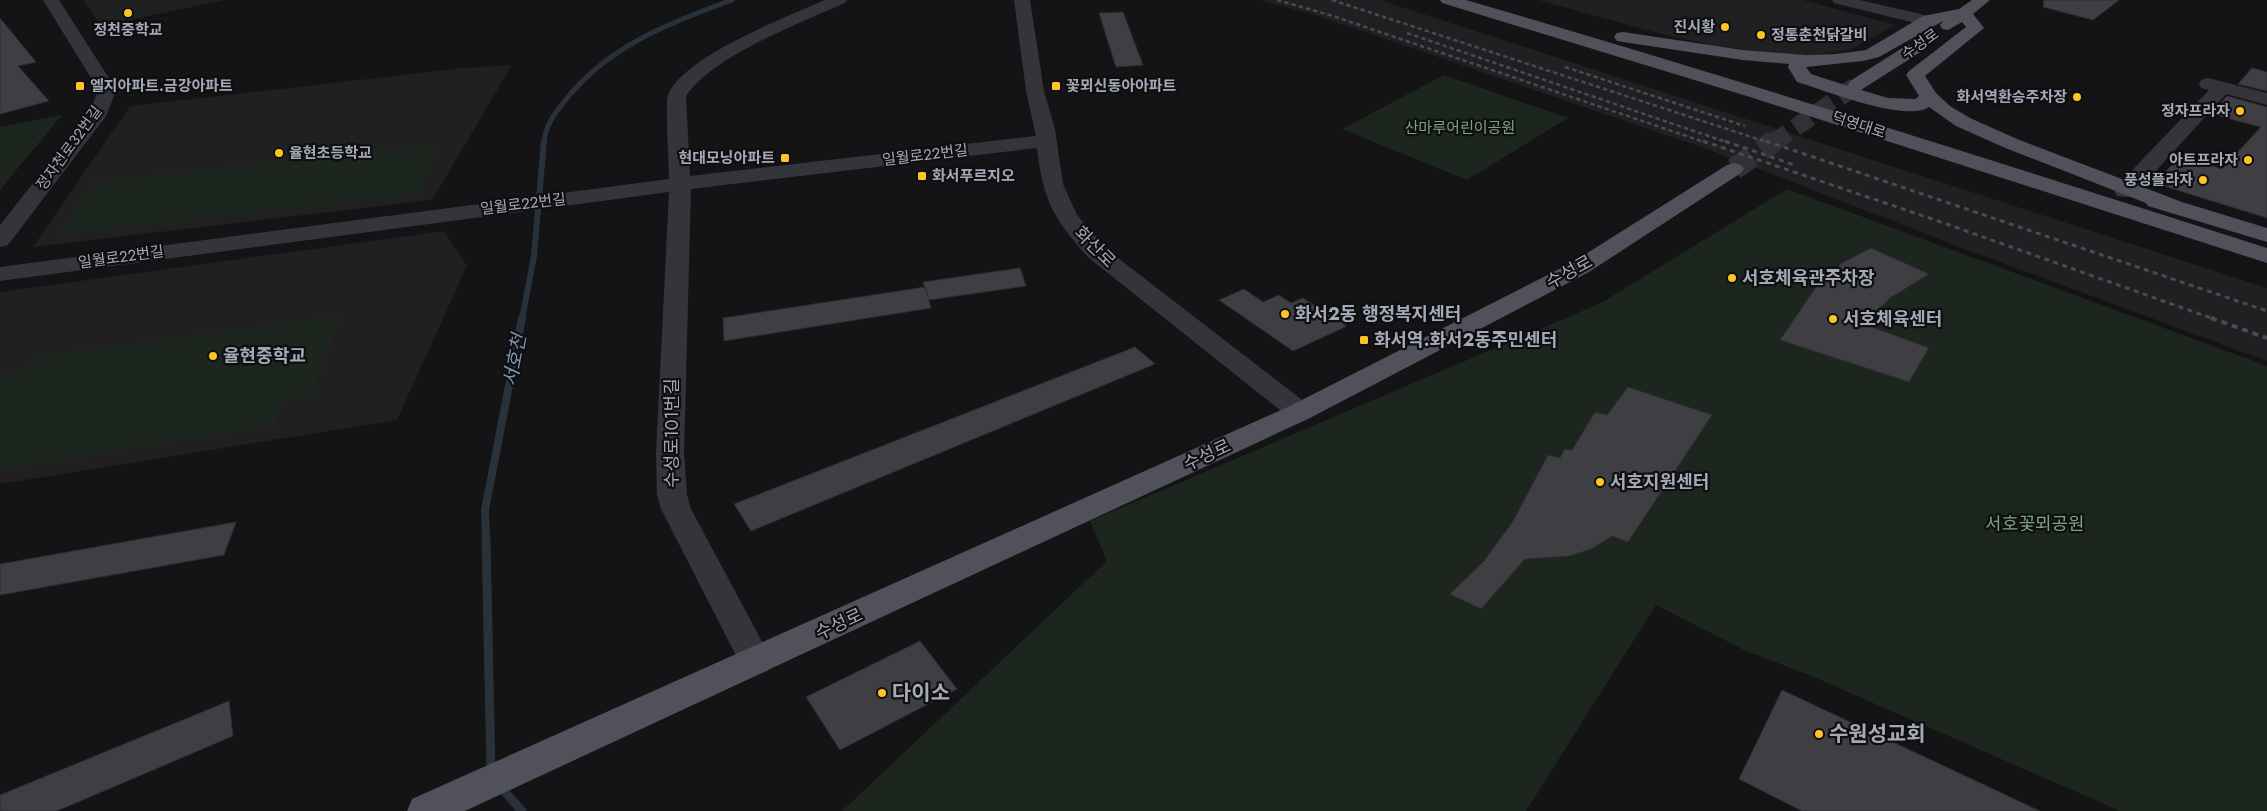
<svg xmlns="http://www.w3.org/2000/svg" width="2267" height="811" viewBox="0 0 2267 811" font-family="Jost,'Noto Sans KR',sans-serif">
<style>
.built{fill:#201f22}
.green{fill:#1d251f}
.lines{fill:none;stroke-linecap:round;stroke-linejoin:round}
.stream-far3{stroke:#29313a;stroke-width:5}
.stream-far2{stroke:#29313a;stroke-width:6}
.stream-far1{stroke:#29313a;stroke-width:8}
.stream{stroke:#29313a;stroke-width:9}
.building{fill:#3e3e43;stroke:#2e2d31}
.major-tunnel-far1{stroke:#313135;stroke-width:18;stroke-dasharray:18 9;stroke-linecap:butt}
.major-tunnel{stroke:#313135;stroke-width:22;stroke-dasharray:22 11;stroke-linecap:butt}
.minor{fill:#34353b;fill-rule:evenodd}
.major{fill:#50515a;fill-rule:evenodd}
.rail-far2{stroke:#494b52;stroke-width:2.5;stroke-dasharray:4.5 3;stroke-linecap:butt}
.rail-far1{stroke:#494b52;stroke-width:3;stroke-dasharray:5 4.5;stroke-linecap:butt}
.rail{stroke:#494b52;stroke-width:4;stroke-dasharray:6 5;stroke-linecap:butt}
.poi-dot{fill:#fcc425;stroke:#0f0e10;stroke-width:2}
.labels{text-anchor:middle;stroke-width:4.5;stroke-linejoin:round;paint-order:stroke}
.far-poi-label{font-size:15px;font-weight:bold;fill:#a4a9b7;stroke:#0f0e10;text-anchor:end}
.far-street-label{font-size:15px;fill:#a4a9b7;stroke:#0f0e10}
.far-park-label{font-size:15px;fill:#7aa380;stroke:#0f0e10}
.street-label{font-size:18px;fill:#a4a9b7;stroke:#0f0e10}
.poi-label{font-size:18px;font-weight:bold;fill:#a4a9b7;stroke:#0f0e10;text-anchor:start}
.park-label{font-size:18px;fill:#7aa380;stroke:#0f0e10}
.water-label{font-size:19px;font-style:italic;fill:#7994b4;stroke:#0f0e10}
.near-poi-label{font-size:21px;font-weight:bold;fill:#a4a9b7;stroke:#0f0e10;text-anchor:start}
</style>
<rect width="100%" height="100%" fill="#141315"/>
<path class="built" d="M 83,0 L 225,0 L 101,26 Z
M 1260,0 L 1380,0 L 2267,288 L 2267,361 L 1957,246 L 1707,149 L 1318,16 Z
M 1538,0 L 1803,0 L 1895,25 L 1850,50 L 1818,54 L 1783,54 L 1716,46 L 1661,34 Z
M 512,65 L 432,200 L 33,247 L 130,106 L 464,68 Z
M 444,231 L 467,266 L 397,420 L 0,484 L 0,292 Z"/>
<path class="green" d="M 1444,75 L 1568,118 L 1467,180 L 1342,129 Z
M 62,115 L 0,190 L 0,127 Z
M 441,144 L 416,195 L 60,235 L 94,182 Z
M 1787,189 L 2267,366 L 2267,811 L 2120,811 L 1809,675 L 1746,651 L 1656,605 L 1526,811 L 842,811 L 1107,561 L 1090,521 L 1601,303 Z
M 340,316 L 313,394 L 283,400 L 276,425 L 0,470 L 0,374 L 28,370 L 38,356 Z"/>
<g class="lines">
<path class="stream-far3" d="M 544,143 C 545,127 554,114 564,102 C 606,47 669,23 732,0"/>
<path class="stream-far2" d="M 522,319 L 534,256 L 544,141"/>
<path class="stream-far1" d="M 486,539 L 485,510 L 522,318"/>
<path class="stream" d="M 486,538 L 491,772
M 499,785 L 522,811"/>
</g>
<path class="building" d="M 2044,0 L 2119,0 L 2093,20 L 2043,7 Z
M 1123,12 L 1143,65 L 1116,67 L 1099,13 Z
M 0,18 L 36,62 L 18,66 L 49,101 L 0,114 Z
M 2252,68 L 2267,72 L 2267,91 L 2238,84 Z
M 2227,96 L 2267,107 L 2267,218 L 2154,183 L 2181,156 L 2222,169 L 2261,127 L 2211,114 Z
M 1871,248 L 1929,274 L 1890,298 L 1864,324 L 1929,348 L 1909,382 L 1780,340 L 1816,287 L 1842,263 Z
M 1020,268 L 1026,286 L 929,300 L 923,282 Z
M 925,287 L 931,308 L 724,341 L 723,318 Z
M 1244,289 L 1263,302 L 1279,295 L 1291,303 L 1303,298 L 1347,326 L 1293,351 L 1219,300 Z
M 1135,347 L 1155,364 L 751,531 L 734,504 Z
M 1628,387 L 1712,415 L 1628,542 L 1612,536 L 1591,549 L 1570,556 L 1525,559 L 1481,609 L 1450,594 L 1484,561 L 1513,521 L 1548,455 L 1560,458 L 1565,449 L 1572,450 L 1595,412 L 1607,415 Z
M 236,522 L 224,555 L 0,595 L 0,564 Z
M 920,641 L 957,689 L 840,750 L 806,697 Z
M 1782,690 L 2040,811 L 1802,811 L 1739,779 Z
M 229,701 L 233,736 L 57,811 L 0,811 L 0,795 Z"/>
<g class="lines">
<path class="major-tunnel-far1" d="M 1773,143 L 1857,85"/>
<path class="major-tunnel" d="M 1734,169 L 1774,141"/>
<path class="minor" d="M 43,0 L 59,0 L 114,86 L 114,96 L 106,116 L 8,245 L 0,247 L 0,225 L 90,111 L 96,96 L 96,86 Z
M 825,0 L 847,0 L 845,3 C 800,23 713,56 686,96 L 690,176 L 1036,136 L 1026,91 L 1014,0 L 1030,0 L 1044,91 L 1055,129 L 1063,184 L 1077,215 L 1105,248 L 1310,406 L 1314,412 L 1310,418 L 1300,421 L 1290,418 L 1089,258 C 1054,220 1043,200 1037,148 L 691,189 L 684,453 L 687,495 L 691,509 L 773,662 L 768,671 L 756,675 L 744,671 L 661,509 L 657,495 L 656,453 L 669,192 L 0,281 L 0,267 L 669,179 C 669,164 665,104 668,95 C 683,57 788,16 825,0 Z
M 1832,0 L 1860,0 L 1933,17 L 1935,21 L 1933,25 L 1927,26 L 1834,3 Z
M 2208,78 L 2267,93 L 2267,105 L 2226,94 L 2133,196 L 2125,197 L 2117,196 L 2114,191 L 2117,186 L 2209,90 L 2201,88 L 2199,84 L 2201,80 Z"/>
<path class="major" d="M 1440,0 L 1466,0 C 1734,78 2001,163 2267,248 L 2267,263 L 1750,97 L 1442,3 Z
M 1972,0 L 1990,0 L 1973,14 L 1984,28 L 1925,76 L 1936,93 L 1950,106 L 1970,118 L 2017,139 L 2182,202 L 2267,228 L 2267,242 L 2148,206 L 2146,203 L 2003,147 L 1956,126 L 1929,107 C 1906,123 1824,90 1797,82 L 1788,67 L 1789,64 L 1743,60 L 1623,42 L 1617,41 L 1614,37 L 1617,33 L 1623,32 L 1743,50 L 1806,55 L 1836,54 L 1866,50 L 1923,16 L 1959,9 ZM 1943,21 L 1940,25 L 1942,29 L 1948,30 L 1962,22 L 1966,27 L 1909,71 L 1906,75 L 1919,96 L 1915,99 L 1888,98 L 1861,90 L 1919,53 L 1922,49 L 1919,45 L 1907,45 L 1850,81 L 1848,86 L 1811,74 L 1806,67 L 1863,61 L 1879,57 Z
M 1734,163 L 1741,165 L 1744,169 L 1741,173 L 1589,272 L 1310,418 L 465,811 L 407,811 L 412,799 L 1290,406 L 1573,262 L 1727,165 Z"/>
<path class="rail-far2" d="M 1277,0 L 1333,16 L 1707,143
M 1332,0 L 1770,143
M 1407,33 L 1729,143
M 1565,67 L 1745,126"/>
<path class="rail-far1" d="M 1703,141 L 1938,221 L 2214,319
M 1725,141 L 1797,166
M 1766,141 L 2267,311"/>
<path class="rail" d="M 2211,318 L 2267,338"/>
</g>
<g class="poi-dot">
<circle cx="128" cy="13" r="5"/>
<circle cx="1725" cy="27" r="5"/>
<circle cx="1761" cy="35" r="5"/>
<rect x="75" y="81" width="10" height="10" rx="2.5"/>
<rect x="1051" y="81" width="10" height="10" rx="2.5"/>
<circle cx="2077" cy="97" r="5"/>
<circle cx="2240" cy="111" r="5"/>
<circle cx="279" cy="153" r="5"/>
<rect x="780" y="153" width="10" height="10" rx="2.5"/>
<circle cx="2248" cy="160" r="5"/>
<rect x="917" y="171" width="10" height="10" rx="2.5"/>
<circle cx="2203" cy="180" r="5"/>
<circle cx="1732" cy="278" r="5"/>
<circle cx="1285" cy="314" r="5"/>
<circle cx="1833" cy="319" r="5"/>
<rect x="1359" y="335" width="10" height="10" rx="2.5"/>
<circle cx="213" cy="356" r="5"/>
<circle cx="1600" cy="482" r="5"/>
<circle cx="882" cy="693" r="5"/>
<circle cx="1819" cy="734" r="5"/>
</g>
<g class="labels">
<g class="far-poi-label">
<text x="1715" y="32">진시황</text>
<text x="128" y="35" text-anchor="middle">정천중학교</text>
<text x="1771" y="40" text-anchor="start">정통춘천닭갈비</text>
<text x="90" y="91" text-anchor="start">엘지아파트.금강아파트</text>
<text x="1066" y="91" text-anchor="start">꽃뫼신동아아파트</text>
<text x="2067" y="102">화서역환승주차장</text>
<text x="2230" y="116">정자프라자</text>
<text x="289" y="158" text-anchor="start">율현초등학교</text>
<text x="775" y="163">현대모닝아파트</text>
<text x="2238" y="165">아트프라자</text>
<text x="932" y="181" text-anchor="start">화서푸르지오</text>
<text x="2193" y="185">풍성플라자</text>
</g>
<g class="far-street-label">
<text transform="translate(1920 44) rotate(-35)" y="5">수성로</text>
<text transform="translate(1859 125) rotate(18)" y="5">덕영대로</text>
<text transform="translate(69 148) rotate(-54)" y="5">정자천로32번길</text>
<text transform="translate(925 155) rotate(-7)" y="5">일월로22번길</text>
<text transform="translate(523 204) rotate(-7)" y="5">일월로22번길</text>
<text transform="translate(121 257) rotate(-8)" y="5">일월로22번길</text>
</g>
<g class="far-park-label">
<text x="1460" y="133">산마루어린이공원</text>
</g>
<g class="street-label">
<text transform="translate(1095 247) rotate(45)" y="6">화산로</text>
<text transform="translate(1569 272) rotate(-29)" y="6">수성로</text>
<text transform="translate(672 433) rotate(-90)" y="6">수성로101번길</text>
<text transform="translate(1207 455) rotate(-25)" y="6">수성로</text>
<text transform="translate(839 624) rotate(-25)" y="6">수성로</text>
</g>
<g class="poi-label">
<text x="1742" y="284">서호체육관주차장</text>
<text x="1295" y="320">화서2동 행정복지센터</text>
<text x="1843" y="325">서호체육센터</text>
<text x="1374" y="346">화서역.화서2동주민센터</text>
<text x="223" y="362">율현중학교</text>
<text x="1610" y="488">서호지원센터</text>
</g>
<g class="park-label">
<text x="2035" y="530">서호꽃뫼공원</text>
</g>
<g class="water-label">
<text transform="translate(514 360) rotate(-79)" y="7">서호천</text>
</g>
<g class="near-poi-label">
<text x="892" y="700">다이소</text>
<text x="1829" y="741">수원성교회</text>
</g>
</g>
</svg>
